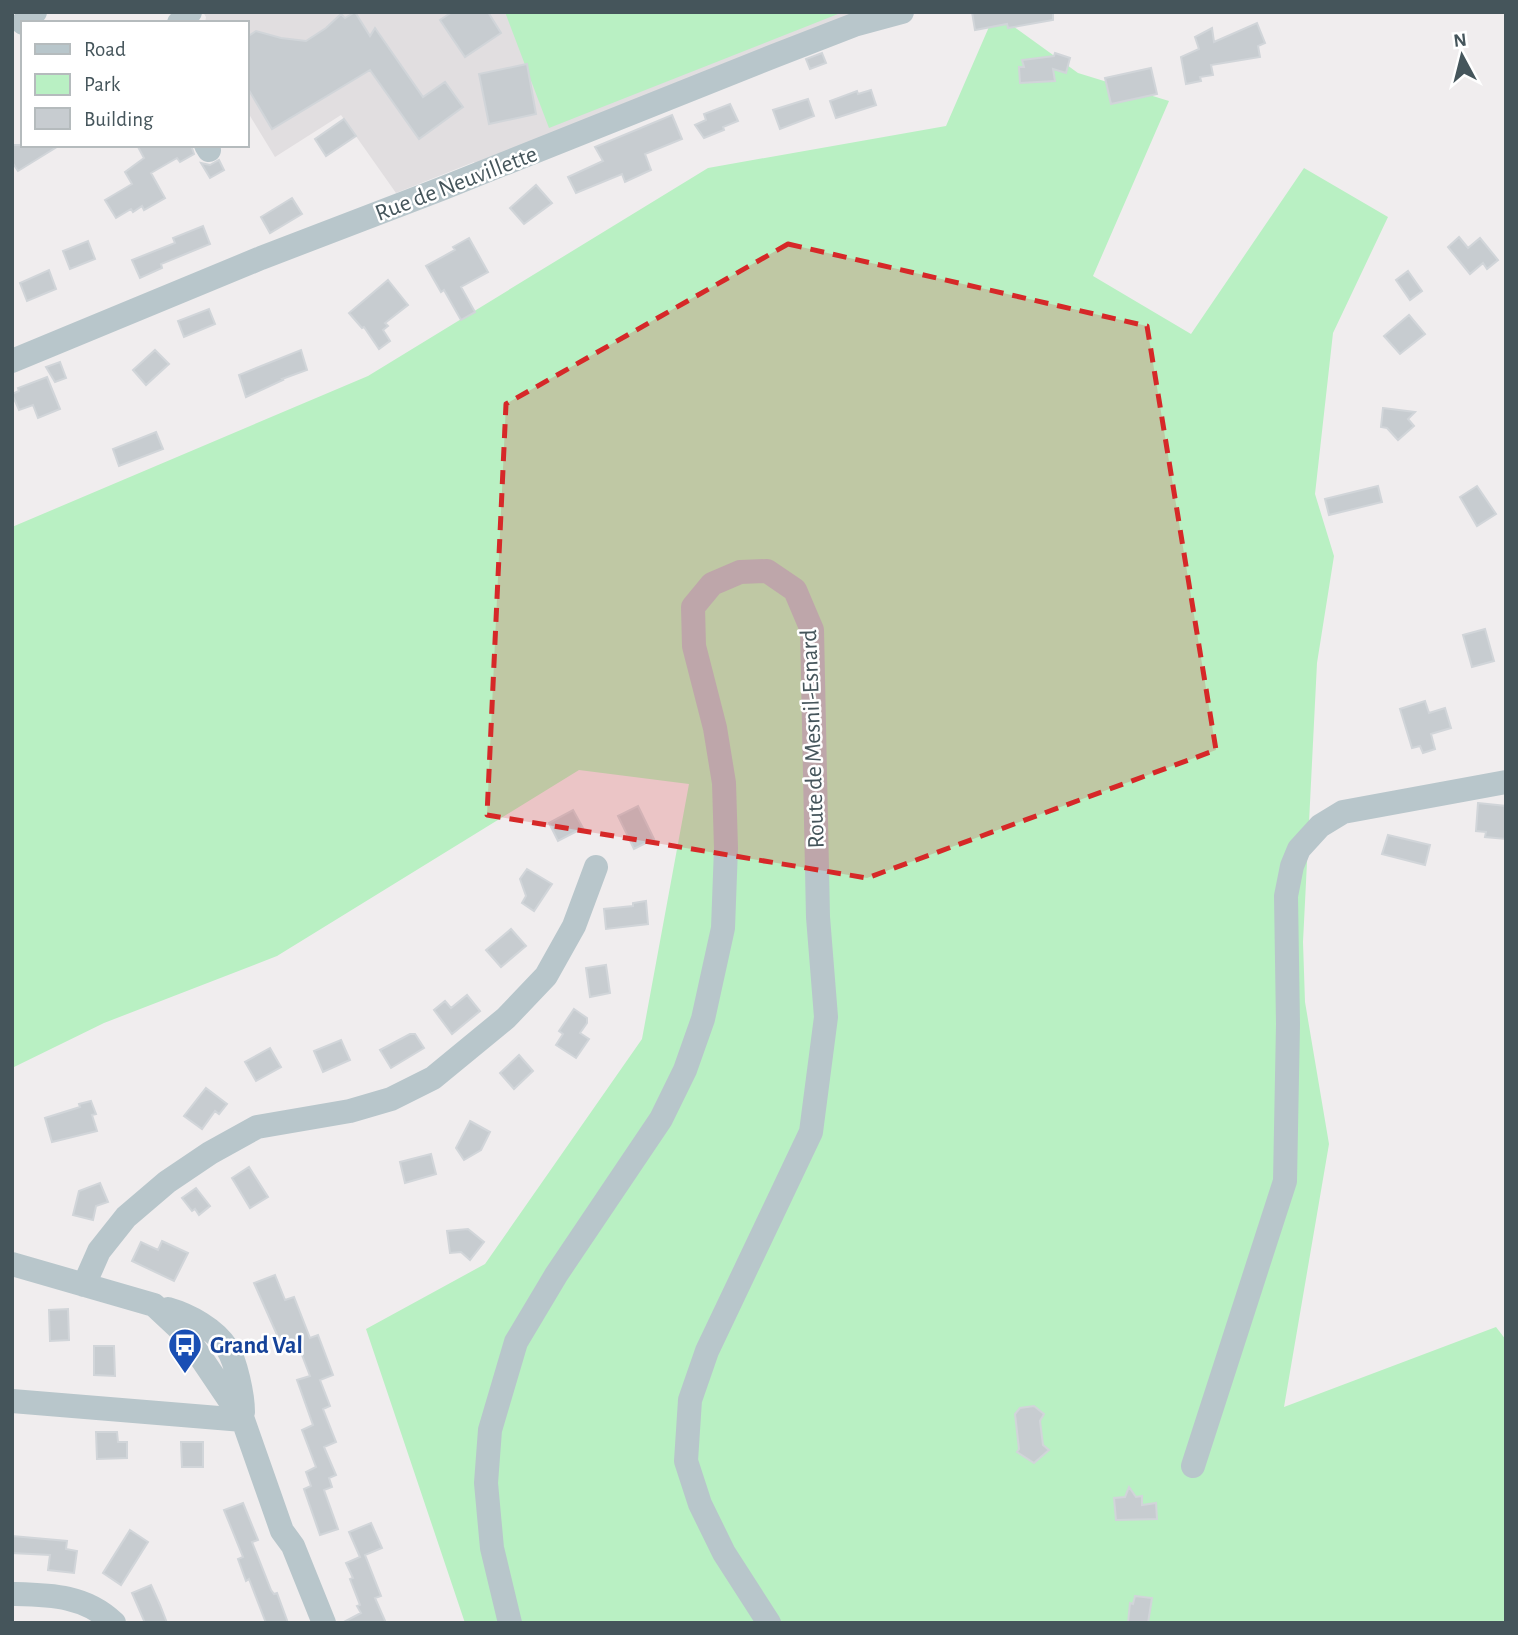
<svg xmlns="http://www.w3.org/2000/svg" width="1518" height="1635" viewBox="0 0 1518 1635" font-family="'Alegreya Sans',sans-serif">
<style>
.education{fill:#e1dee0}
.green{fill:#b9f0c3}
.building{fill:#c7ccd0;stroke:#d1d5d9;stroke-width:2}
.lines{fill:none;stroke-linecap:round;stroke-linejoin:round}
.minor{stroke:#b8c6cb;stroke-width:24}
.marked{fill:#d62828;fill-opacity:0.2;stroke:#d62828;stroke-width:5;stroke-dasharray:14 9;stroke-linejoin:round}
.labels{text-anchor:middle;stroke-width:5;stroke-linejoin:round;paint-order:stroke}
.street-label{font-size:24px;fill:#45555b;stroke:#fff}
.transit-label{font-size:24px;font-weight:bold;fill:#164399;stroke:#fff;text-anchor:start}
</style>
<rect width="100%" height="100%" fill="#f0edee"/>
<path class="education" d="M 203,12 L 852,12 L 854,16 L 478,168 L 474,162 L 396,193 L 341,115 L 275,157 L 247,111 L 247,23 L 205,23 L 206,17 Z"/>
<path class="green" d="M 505,12 L 837,12 L 838,14 L 549,128 Z
M 995,13 L 1078,73 L 1169,101 L 1093,276 L 1191,334 L 1304,168 L 1388,217 L 1333,333 L 1315,494 L 1334,556 L 1317,663 L 1303,942 L 1305,1002 L 1329,1144 L 1284,1407 L 1496,1327 L 1506,1340 L 1506,1623 L 465,1623 L 366,1329 L 485,1264 L 642,1039 L 689,784 L 579,770 L 277,956 L 104,1023 L 12,1068 L 12,527 L 368,376 L 708,168 L 946,126 Z"/>
<path class="building" d="M 355,12 L 370,36 L 375,28 L 423,97 L 445,82 L 463,107 L 419,139 L 370,70 L 272,129 L 247,87 L 247,37 L 256,31 L 281,38 L 306,41 L 326,28 L 341,14 L 345,18 Z
M 452,12 L 488,12 L 501,33 L 465,57 L 440,20 Z
M 972,12 L 1053,12 L 1053,20 L 1008,28 L 1007,24 L 975,30 Z
M 1257,23 L 1265,43 L 1258,46 L 1260,57 L 1211,65 L 1213,75 L 1200,77 L 1201,81 L 1186,84 L 1181,57 L 1199,49 L 1195,37 L 1212,28 L 1214,42 Z
M 822,53 L 826,63 L 810,69 L 806,59 Z
M 1055,53 L 1070,58 L 1066,73 L 1053,69 L 1055,81 L 1020,83 L 1019,67 L 1024,67 L 1022,60 L 1054,56 Z
M 527,64 L 536,114 L 489,124 L 479,74 Z
M 1151,68 L 1157,94 L 1111,104 L 1105,78 Z
M 871,90 L 876,105 L 836,118 L 830,101 L 857,91 L 858,94 Z
M 808,99 L 814,116 L 780,129 L 773,110 Z
M 730,104 L 738,121 L 723,127 L 724,130 L 704,138 L 695,125 L 706,120 L 704,114 Z
M 672,115 L 682,139 L 645,154 L 651,170 L 625,182 L 622,174 L 576,193 L 568,177 L 603,161 L 595,147 Z
M 344,119 L 356,136 L 326,156 L 315,139 Z
M 12,145 L 60,145 L 18,171 L 12,162 Z
M 137,145 L 191,145 L 194,154 L 180,162 L 177,158 L 151,173 L 165,198 L 144,210 L 142,206 L 133,212 L 131,209 L 116,218 L 105,200 L 132,184 L 125,172 L 144,158 Z
M 219,160 L 224,170 L 210,178 L 201,163 L 210,165 Z
M 536,185 L 552,203 L 524,224 L 510,208 Z
M 292,198 L 302,214 L 270,233 L 261,217 Z
M 203,226 L 210,244 L 161,264 L 162,268 L 140,278 L 132,260 L 175,243 L 173,238 Z
M 1459,237 L 1468,248 L 1480,238 L 1498,260 L 1487,269 L 1483,263 L 1470,274 L 1448,247 Z
M 469,238 L 488,272 L 461,287 L 475,312 L 461,320 L 444,290 L 441,292 L 426,266 L 455,250 L 453,247 Z
M 88,241 L 95,259 L 70,269 L 63,251 Z
M 49,270 L 56,289 L 27,301 L 20,283 Z
M 1408,271 L 1422,291 L 1410,300 L 1396,280 Z
M 388,280 L 408,305 L 385,323 L 388,326 L 383,330 L 390,341 L 379,349 L 364,327 L 362,328 L 349,313 Z
M 209,309 L 215,324 L 184,337 L 178,321 Z
M 1409,315 L 1425,334 L 1400,354 L 1384,336 Z
M 155,350 L 169,364 L 146,385 L 133,370 Z
M 301,350 L 307,370 L 282,379 L 283,380 L 246,397 L 239,375 Z
M 60,362 L 66,378 L 55,382 L 46,367 Z
M 47,377 L 60,409 L 38,418 L 33,405 L 19,410 L 12,394 L 19,391 L 18,388 Z
M 1383,408 L 1415,412 L 1408,419 L 1414,426 L 1398,440 L 1387,428 L 1381,427 Z
M 156,432 L 163,449 L 119,466 L 113,449 Z
M 1378,486 L 1382,502 L 1329,515 L 1325,499 Z
M 1477,486 L 1496,514 L 1477,526 L 1460,497 Z
M 1485,629 L 1494,661 L 1472,667 L 1463,635 Z
M 1425,701 L 1429,713 L 1445,708 L 1451,728 L 1431,734 L 1435,749 L 1423,753 L 1420,746 L 1412,748 L 1400,709 Z
M 1478,803 L 1506,806 L 1506,839 L 1485,837 L 1486,832 L 1476,831 Z
M 638,806 L 654,839 L 634,849 L 618,816 Z
M 573,810 L 583,828 L 558,841 L 549,823 Z
M 1388,835 L 1430,845 L 1425,865 L 1382,854 Z
M 527,869 L 552,884 L 534,911 L 522,903 L 526,896 L 520,879 Z
M 646,901 L 648,924 L 606,929 L 604,909 L 633,906 L 633,903 Z
M 511,929 L 526,946 L 501,967 L 486,950 Z
M 606,965 L 610,993 L 590,997 L 586,968 Z
M 467,995 L 480,1011 L 452,1034 L 434,1010 L 445,1001 L 451,1008 Z
M 574,1009 L 587,1018 L 587,1023 L 580,1033 L 589,1039 L 576,1058 L 556,1045 L 563,1034 L 559,1031 Z
M 410,1034 L 415,1034 L 424,1048 L 391,1068 L 380,1050 Z
M 341,1040 L 350,1060 L 323,1072 L 314,1051 Z
M 270,1048 L 281,1067 L 256,1081 L 245,1062 Z
M 519,1055 L 533,1071 L 514,1089 L 500,1073 Z
M 206,1088 L 227,1104 L 219,1114 L 215,1111 L 202,1129 L 184,1116 Z
M 91,1101 L 96,1114 L 92,1115 L 97,1131 L 52,1142 L 45,1118 L 80,1107 L 79,1104 Z
M 470,1121 L 490,1132 L 481,1150 L 464,1160 L 456,1148 Z
M 431,1154 L 436,1174 L 405,1183 L 400,1162 Z
M 249,1167 L 268,1197 L 250,1208 L 232,1178 Z
M 100,1183 L 108,1202 L 96,1206 L 93,1220 L 73,1215 L 79,1191 Z
M 196,1188 L 210,1206 L 199,1215 L 195,1209 L 192,1211 L 182,1198 Z
M 468,1229 L 484,1242 L 470,1260 L 461,1252 L 450,1253 L 447,1231 Z
M 162,1241 L 188,1253 L 174,1281 L 132,1261 L 141,1242 L 158,1250 Z
M 275,1275 L 285,1300 L 294,1297 L 310,1338 L 318,1335 L 333,1375 L 320,1380 L 330,1406 L 323,1409 L 336,1442 L 324,1447 L 336,1475 L 329,1478 L 332,1487 L 324,1490 L 338,1529 L 320,1535 L 304,1489 L 311,1486 L 306,1472 L 316,1467 L 302,1430 L 313,1425 L 297,1380 L 310,1376 L 300,1350 L 293,1353 L 284,1338 L 278,1337 L 254,1283 Z
M 68,1309 L 69,1340 L 50,1341 L 49,1310 Z
M 94,1346 L 114,1346 L 115,1376 L 94,1375 Z
M 1034,1406 L 1044,1414 L 1040,1421 L 1043,1445 L 1049,1450 L 1034,1463 L 1017,1452 L 1019,1449 L 1015,1414 L 1020,1408 Z
M 96,1432 L 117,1432 L 118,1442 L 127,1442 L 127,1458 L 97,1459 Z
M 181,1442 L 203,1442 L 203,1467 L 182,1467 Z
M 1129,1487 L 1136,1497 L 1142,1496 L 1142,1505 L 1156,1503 L 1157,1519 L 1116,1520 L 1114,1498 L 1125,1497 Z
M 243,1503 L 258,1540 L 252,1542 L 271,1590 L 274,1594 L 277,1593 L 288,1623 L 266,1623 L 249,1579 L 246,1581 L 238,1559 L 243,1557 L 224,1510 Z
M 371,1523 L 382,1548 L 365,1555 L 381,1596 L 375,1598 L 386,1623 L 342,1623 L 361,1613 L 357,1606 L 360,1605 L 350,1579 L 353,1578 L 346,1563 L 360,1557 L 349,1532 Z
M 130,1530 L 148,1542 L 121,1585 L 103,1573 Z
M 12,1536 L 67,1541 L 66,1549 L 77,1551 L 74,1573 L 48,1570 L 50,1555 L 12,1553 Z
M 151,1585 L 160,1605 L 167,1623 L 145,1623 L 132,1593 Z
M 1135,1596 L 1152,1598 L 1148,1623 L 1128,1623 L 1130,1603 L 1133,1604 Z"/>
<g class="lines">
<path class="minor" d="M 23,23 L 35,12
M 179,23 L 190,12
M 206,145 L 209,150
M 12,361 L 261,258 L 441,189 L 774,56 L 854,25 L 902,12
M 12,1264 L 154,1305 L 185,1334 L 243,1420 L 282,1531 L 293,1546 L 324,1623
M 84,1285 L 99,1251 L 126,1217 L 167,1182 L 210,1153 L 257,1127 L 350,1111 L 391,1099 L 433,1078 L 506,1018 L 546,976 L 574,926 L 596,867
M 168,1309 C 189,1315 215,1329 227,1348 C 236,1361 243,1396 243,1412
M 12,1401 L 243,1420
M 1193,1466 L 1285,1181 L 1288,1024 L 1286,896 L 1292,866 L 1299,849 L 1320,826 L 1343,812 L 1506,782
M 12,1594 C 50,1595 85,1595 114,1623
M 510,1623 L 492,1548 L 486,1483 L 490,1430 L 516,1342 L 556,1275 L 661,1119 L 685,1070 L 703,1019 L 723,928 L 726,848 L 724,783 L 715,728 L 694,646 L 693,607 L 712,584 L 740,572 L 767,571 L 795,590 L 812,630 L 818,917 L 826,1017 L 811,1132 L 707,1351 L 690,1400 L 686,1461 L 700,1504 L 724,1553 L 769,1623"/>
</g>
<path class="marked" d="M 788,244 L 1147,326 L 1216,750 L 867,878 L 487,815 L 506,404 Z"/>
<defs>
<g id="bus-pin" transform="scale(1.75)"><path d="M0 17L-7.5 6A9.5 9.5 0 1 1 7.5 6Z" fill="#1a4fb4" stroke="#fff"/><path d="M-5-6H5V4H4V6H2V4H-2V6H-4V4H-5ZM-3.5-4V0h7V-4ZM-3.5 1.2v1.5H-2V1.2ZM2 1.2v1.5H3.5V1.2Z" fill="#fff"/></g>
</defs>
<g fill-rule="evenodd">
<use href="#bus-pin" x="185" y="1345"/>
</g>
<g class="labels">
<g class="street-label">
<text transform="translate(456 183) rotate(-21)" y="8">Rue de Neuvillette</text>
<text transform="translate(812 739) rotate(-92)" y="8">Route de Mesnil-Esnard</text>
</g>
<g class="transit-label">
<text x="210" y="1353">Grand Val</text>
</g>
</g>
<rect width="1518" height="1635" fill="none" stroke="#45555b" stroke-width="28"/>
<rect x="21" y="21" width="228" height="126" fill="#ffffff" stroke="#b5bbbd" stroke-width="2"/>
<rect x="35" y="44" width="35" height="10" fill="#b8c6cb" stroke="#b5bbbd" stroke-width="2"/>
<text x="84" y="56" font-size="21" fill="#45555b">Road</text>
<rect x="35" y="74" width="35" height="21" fill="#b9f0c3" stroke="#b5bbbd" stroke-width="2"/>
<text x="84" y="91" font-size="21" fill="#45555b">Park</text>
<rect x="35" y="108" width="35" height="21" fill="#c7ccd0" stroke="#b5bbbd" stroke-width="2"/>
<text x="84" y="126" font-size="21" fill="#45555b">Building</text>
<g transform="translate(1462 56) rotate(353)" stroke="#ffffff" stroke-width="5" paint-order="stroke">
<path d="M0-5L12 26L0 18L-12 26Z" fill="#45555b"/>
<text y="-10" font-size="19" font-weight="bold" text-anchor="middle" fill="#45555b">N</text>
</g>
</svg>
